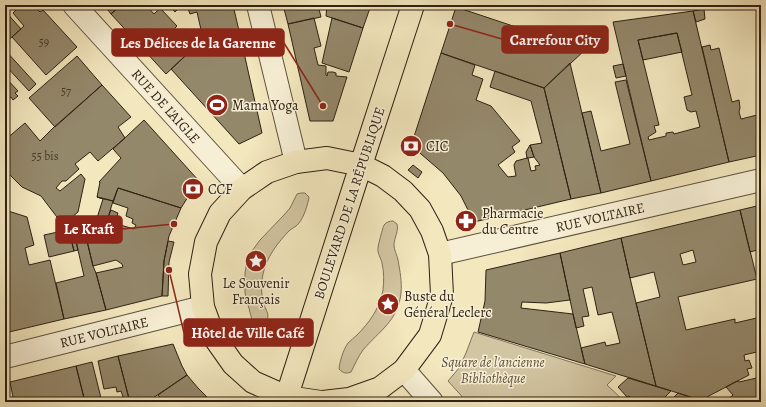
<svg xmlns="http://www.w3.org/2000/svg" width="766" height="407" viewBox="0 0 766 407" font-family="Alegreya,serif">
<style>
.green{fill:#d2c5a1;stroke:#80735a}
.building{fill:#94886b;stroke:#2e2112;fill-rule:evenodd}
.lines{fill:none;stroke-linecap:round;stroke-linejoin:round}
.minor-casing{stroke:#5f523d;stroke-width:24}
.major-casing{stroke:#2e2112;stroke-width:24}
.minor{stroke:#f7efd5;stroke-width:22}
.major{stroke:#f3e7be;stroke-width:22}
.labels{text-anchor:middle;stroke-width:3;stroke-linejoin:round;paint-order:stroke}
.number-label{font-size:12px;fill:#483b28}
.poi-label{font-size:14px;fill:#2e2112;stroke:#f7efd5;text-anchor:start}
.street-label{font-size:14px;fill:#2e2112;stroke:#f7efd5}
.park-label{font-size:14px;font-style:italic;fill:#5f523d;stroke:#f7efd5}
.leader{fill:none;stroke:#8f2418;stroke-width:1.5}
.callout-dot{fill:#8f2418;stroke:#f7efd5;stroke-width:1.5}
.callout{fill:#8f2418;stroke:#8f2418;stroke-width:1.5}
.callout-label{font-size:15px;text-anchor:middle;font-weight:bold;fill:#fff}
</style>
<rect width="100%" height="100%" fill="#f3e7be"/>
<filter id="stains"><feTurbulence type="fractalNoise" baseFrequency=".005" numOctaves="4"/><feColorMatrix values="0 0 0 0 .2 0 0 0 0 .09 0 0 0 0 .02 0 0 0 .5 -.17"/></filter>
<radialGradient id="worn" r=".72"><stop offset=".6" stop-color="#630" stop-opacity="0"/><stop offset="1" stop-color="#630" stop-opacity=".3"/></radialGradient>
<path class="green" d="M 301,193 L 305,193 L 309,197 C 308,204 304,217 299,223 C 297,226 293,228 290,230 C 278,242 266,258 263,274 C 261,284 261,295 264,305 C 265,308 268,312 268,316 C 268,319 265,324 264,328 C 262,336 260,349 248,341 L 247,337 L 252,320 L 245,293 L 245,273 L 247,261 L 252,251 L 260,240 L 283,216 L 290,208 L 297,194 Z
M 393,221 L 397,224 C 399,231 394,238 394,245 C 394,250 397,255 398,260 C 400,271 402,282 401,293 C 398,321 379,331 363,350 C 358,357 355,364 351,372 C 346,374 343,373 339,369 C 340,361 343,350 348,343 C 351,340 354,338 357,335 C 369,323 380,308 383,290 C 384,281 384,272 382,263 C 381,258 377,253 378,248 C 378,245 383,227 384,225 C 386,222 390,221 393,221 Z
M 474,332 L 616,376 L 607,385 L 625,402 L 467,402 L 448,381 L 459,368 L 466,353 Z"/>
<path class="building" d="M 21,5 L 33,5 L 40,12 L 43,10 L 77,47 L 46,75 L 12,37 L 24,26 L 13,13 Z
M 104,5 L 121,5 L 111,14 Z
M 121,5 L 146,5 L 154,14 L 160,8 L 177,26 L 171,32 L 185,46 L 194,39 L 197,45 L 166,74 L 111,14 Z
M 169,5 L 176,5 L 178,9 L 175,12 Z
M 189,5 L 233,5 L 240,35 L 204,43 L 197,12 L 190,14 L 187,6 Z
M 283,5 L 318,5 L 321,17 L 288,24 Z
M 327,5 L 337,6 L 371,5 L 363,28 L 326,16 Z
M 456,7 L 585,50 L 544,88 L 441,53 Z
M 704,9 L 705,19 L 696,22 L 693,11 Z
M 5,11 L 21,29 L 5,43 Z
M 693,11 L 729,162 L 651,181 L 613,22 ZM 677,33 L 692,95 L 684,97 L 687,110 L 691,112 L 696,111 L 700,127 L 674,134 L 673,132 L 666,133 L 666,136 L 649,140 L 648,137 L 656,132 L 654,126 L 659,125 L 638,40 Z
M 314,18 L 321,46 L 314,48 L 318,65 L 326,66 L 326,75 L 327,76 L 328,72 L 333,72 L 336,73 L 336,76 L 347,77 L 333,121 L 310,121 L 288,24 Z
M 332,18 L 363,28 L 349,72 L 322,63 Z
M 677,33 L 682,52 L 643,60 L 638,40 Z
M 240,35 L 262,133 L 239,144 L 171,69 L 197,45 Z
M 710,45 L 711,50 L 719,48 L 732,102 L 739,100 L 740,108 L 739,112 L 741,119 L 761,114 L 761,155 L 729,162 L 702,47 Z
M 5,50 L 36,84 L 29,91 L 5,65 Z
M 441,53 L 475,65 L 472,75 L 483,79 L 476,100 L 491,106 L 520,141 L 512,147 L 515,152 L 498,165 L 508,177 L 516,176 L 514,165 L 516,161 L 527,158 L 528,158 L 531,171 L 536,170 L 535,166 L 540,165 L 534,157 L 530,145 L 542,143 L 531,101 L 490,87 L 495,71 L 544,88 L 571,199 L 474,222 L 461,196 L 443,173 L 421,154 L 411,146 Z
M 77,56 L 102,85 L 55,127 L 29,98 Z
M 570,63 L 601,193 L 571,199 L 544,88 Z
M 623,64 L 626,76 L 616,78 L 613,66 Z
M 5,77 L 18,91 L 15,93 L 18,96 L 13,100 L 11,97 L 5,102 Z
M 626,80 L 651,181 L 601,193 L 582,113 L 591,111 L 601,151 L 630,144 L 615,82 Z
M 102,85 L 131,117 L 118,127 L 125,138 L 98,161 L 90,152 L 75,164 L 79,169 L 66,181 L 62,181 L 56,188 L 60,191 L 81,174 L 85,179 L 78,212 L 63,225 L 41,196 L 22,187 L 5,170 L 5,149 L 7,148 L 5,146 L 5,140 L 25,123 L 40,141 L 53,128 Z
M 144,120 L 199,181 L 193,189 L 181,208 L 118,188 L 113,201 L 97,197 L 100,182 L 99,182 L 121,158 L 113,149 Z
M 530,145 L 534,157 L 528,158 L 527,158 L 526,152 Z
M 413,165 L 422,172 L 418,178 L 408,170 Z
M 118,188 L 181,208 L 169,236 L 164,261 L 162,296 L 106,310 L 96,273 L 123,267 L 122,264 L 116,260 L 93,266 L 87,241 L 92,242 L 100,219 L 134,229 L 136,225 L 132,223 L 133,219 L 126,216 L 128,208 L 113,203 Z
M 97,197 L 113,201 L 107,221 L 97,218 L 103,199 Z
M 761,205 L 761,249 L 750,252 L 740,210 Z
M 5,210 L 27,217 L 34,245 L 25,248 L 29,265 L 50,260 L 64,319 L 5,333 Z
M 111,210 L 118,213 L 115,223 L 107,221 Z
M 740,210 L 757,279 L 678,297 L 686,330 L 735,319 L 735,323 L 761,317 L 761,351 L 744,355 L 745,361 L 749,360 L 752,368 L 747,369 L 749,375 L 703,399 L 703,401 L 656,386 L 636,303 L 660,297 L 654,272 L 630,278 L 621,238 ZM 693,250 L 696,262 L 683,265 L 680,254 Z
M 58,232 L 70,235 L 74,251 L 49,257 L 44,235 Z
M 70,235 L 75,237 L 78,250 L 74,251 Z
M 75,237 L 87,241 L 93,266 L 96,273 L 106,310 L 64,319 L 56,283 L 84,276 Z
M 621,238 L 630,278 L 656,386 L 585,364 L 581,348 L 605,342 L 606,346 L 620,343 L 612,312 L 598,315 L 592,287 L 583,289 L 589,316 L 582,317 L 584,326 L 576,328 L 560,253 Z
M 168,241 L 174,242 L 169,262 L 168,296 L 162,296 L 164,261 Z
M 560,253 L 570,300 L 546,303 L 522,302 L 521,308 L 573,314 L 585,364 L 478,332 L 485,301 L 486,270 Z
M 173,344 L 182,366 L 187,375 L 147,402 L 130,402 L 118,356 Z
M 118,356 L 129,399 L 124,400 L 121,391 L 117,392 L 116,387 L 104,389 L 98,361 Z
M 92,362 L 101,398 L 89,400 L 89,402 L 85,402 L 76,366 Z
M 76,366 L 85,402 L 14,402 L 10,382 Z
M 187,375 L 198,388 L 210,400 L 208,402 L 163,402 L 158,395 Z
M 761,377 L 761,402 L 725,402 L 733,395 L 726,387 L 737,381 L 739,382 Z
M 628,378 L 671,391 L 665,397 L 669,402 L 635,402 L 629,396 L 627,397 L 618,387 Z
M 678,393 L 691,397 L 686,402 L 677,402 L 673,398 Z"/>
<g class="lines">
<g class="minor-casing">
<path id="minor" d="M 74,5 L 242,189
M 258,5 L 296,162
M 440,254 L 761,180
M 5,357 L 203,307
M 404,370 L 432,402"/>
</g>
<g class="major-casing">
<path id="major" d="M 285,402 L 361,165 L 413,5
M 321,402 L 287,397 L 253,382 L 233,364 L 214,337 L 203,307 L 200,274 L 206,242 L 220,213 L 242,189 L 267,172 L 296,162 L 327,158 L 361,165 L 383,176 L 403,191 L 420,209 L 432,231 L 440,254 L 442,295 L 430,335 L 404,370 L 380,388 L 349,399 L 323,402"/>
</g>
<use href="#minor" class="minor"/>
<use href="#major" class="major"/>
</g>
<defs>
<g id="stadium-disc" transform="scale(1.15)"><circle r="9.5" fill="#8f2418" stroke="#f7efd5"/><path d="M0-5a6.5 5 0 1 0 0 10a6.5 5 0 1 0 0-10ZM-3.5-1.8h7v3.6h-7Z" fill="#fff"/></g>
<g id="bank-disc" transform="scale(1.15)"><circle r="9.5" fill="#8f2418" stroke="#f7efd5"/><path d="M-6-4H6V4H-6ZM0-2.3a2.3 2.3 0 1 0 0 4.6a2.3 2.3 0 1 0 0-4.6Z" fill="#fff"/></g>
<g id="pharmacy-disc" transform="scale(1.15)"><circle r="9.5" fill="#8f2418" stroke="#f7efd5"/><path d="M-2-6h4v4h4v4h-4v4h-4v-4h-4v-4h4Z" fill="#fff"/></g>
<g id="sight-disc" transform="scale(1.15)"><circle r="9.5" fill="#8f2418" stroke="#f7efd5"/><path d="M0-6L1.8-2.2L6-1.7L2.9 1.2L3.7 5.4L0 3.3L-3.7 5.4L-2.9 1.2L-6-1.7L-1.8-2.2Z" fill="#fff"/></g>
</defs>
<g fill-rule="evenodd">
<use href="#stadium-disc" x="217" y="105"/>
<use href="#bank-disc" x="411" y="146"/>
<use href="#bank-disc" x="193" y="189"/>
<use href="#pharmacy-disc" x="466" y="221"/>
<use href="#sight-disc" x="256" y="261"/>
<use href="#sight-disc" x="388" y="304"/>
</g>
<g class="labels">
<g class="number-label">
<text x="44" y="46">59</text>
<text x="66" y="95">57</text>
<text x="45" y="160">55 bis</text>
</g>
<g class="poi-label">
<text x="232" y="110">Mama Yoga</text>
<text x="426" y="151">CIC</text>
<text x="208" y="194">CCF</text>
<text x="482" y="218">Pharmacie<tspan x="482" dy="16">du Centre</tspan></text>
<text x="256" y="288" text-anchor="middle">Le Souvenir<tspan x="256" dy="16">Français</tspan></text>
<text x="404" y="301">Buste du<tspan x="404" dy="16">Général Leclerc</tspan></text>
</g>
<g class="street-label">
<text transform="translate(166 106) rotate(48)" y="5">RUE DE L'AIGLE</text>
<text transform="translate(349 203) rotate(-72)" y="5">BOULEVARD DE LA RÉPUBLIQUE</text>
<text transform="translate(600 217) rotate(-13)" y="5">RUE VOLTAIRE</text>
<text transform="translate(104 332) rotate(-14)" y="5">RUE VOLTAIRE</text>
</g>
<g class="park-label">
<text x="493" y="367">Square de l'ancienne<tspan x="493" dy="16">Bibliothèque</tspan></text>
</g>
</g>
<path class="leader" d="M450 24L502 39M323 106L284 43M174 224L122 229M169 270L184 333"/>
<g class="callout-dot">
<circle cx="450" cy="24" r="4"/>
<circle cx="323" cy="106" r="4"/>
<circle cx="174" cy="224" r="4"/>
<circle cx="169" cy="270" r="4"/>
</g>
<g class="callout">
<rect x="502" y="26" width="106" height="27" rx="4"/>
<rect x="112" y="29" width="172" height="27" rx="4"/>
<rect x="56" y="216" width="66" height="27" rx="4"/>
<rect x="184" y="319" width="129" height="27" rx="4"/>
</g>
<g class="callout-label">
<text x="555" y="45">Carrefour City</text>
<text x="198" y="48">Les Délices de la Garenne</text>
<text x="89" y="234">Le Kraft</text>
<text x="248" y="338">Hôtel de Ville Café</text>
</g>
<rect width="766" height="407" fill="none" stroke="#f3e7be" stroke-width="20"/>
<rect x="6" y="6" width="754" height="395" fill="none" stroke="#2e2112" stroke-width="2"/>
<rect x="10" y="10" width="746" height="387" fill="none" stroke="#2e2112"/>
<rect width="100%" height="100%" filter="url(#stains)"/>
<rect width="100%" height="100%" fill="url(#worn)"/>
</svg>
